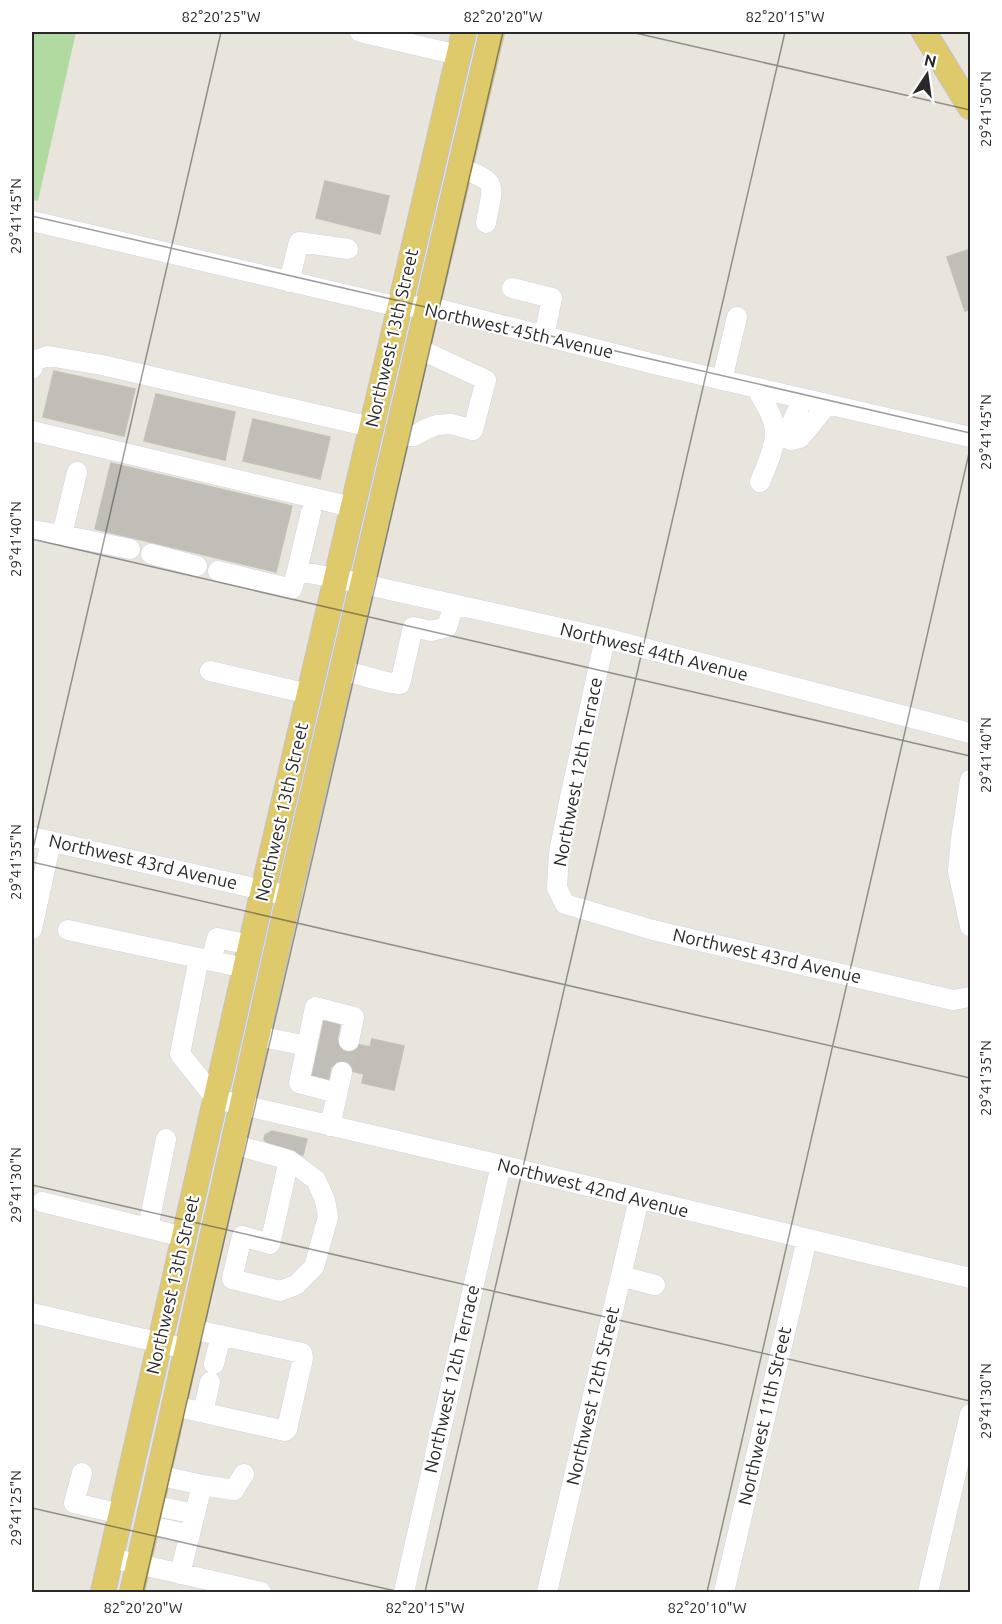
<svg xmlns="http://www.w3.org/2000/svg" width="1002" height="1624" viewBox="0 0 1002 1624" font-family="Ubuntu,sans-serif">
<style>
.green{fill:#b0da9f}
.building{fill:#c2beb7;stroke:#c4c0b6;stroke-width:1.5}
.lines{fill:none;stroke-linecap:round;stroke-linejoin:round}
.minor-tunnel{stroke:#c3bfb8;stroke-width:20;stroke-dasharray:20 10;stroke-linecap:butt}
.minor-casing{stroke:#d1d4e0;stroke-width:21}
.major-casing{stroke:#c3c3c3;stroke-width:26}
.minor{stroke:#fff;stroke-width:20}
.major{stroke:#dfca6b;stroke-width:24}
.ticks{fill:none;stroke:#292929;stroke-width:1.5;stroke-opacity:0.45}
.labels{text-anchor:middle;stroke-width:4.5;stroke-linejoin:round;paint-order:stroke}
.street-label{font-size:18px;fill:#292929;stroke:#fff}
.neatline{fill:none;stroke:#292929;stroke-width:2}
.ticks-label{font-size:15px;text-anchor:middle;fill:#292929}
</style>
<rect width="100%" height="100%" fill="#e9e4dc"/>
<path class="green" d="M 32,32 L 76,32 L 38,201 L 32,200 Z"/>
<path class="building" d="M 325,181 L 389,196 L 380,234 L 316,218 Z
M 970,249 L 970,309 L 965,311 L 947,257 Z
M 54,371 L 135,389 L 124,436 L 43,417 Z
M 156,394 L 235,412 L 225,460 L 144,441 Z
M 253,419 L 330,437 L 320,479 L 243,461 Z
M 111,463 L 292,506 L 276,572 L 95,529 Z
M 324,1021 L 340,1025 L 337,1040 L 370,1047 L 372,1039 L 404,1046 L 394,1090 L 362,1083 L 364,1074 L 331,1066 L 328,1082 L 311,1079 Z
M 272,1131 L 307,1139 L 303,1155 L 269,1147 L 264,1139 L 265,1135 Z"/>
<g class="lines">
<path class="minor-tunnel" d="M 342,1072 L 349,1041"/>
<g class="minor-casing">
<path id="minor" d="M 360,32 L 458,55
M 460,168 C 500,182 493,184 486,223
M 32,221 L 399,307 L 427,306 L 654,364 L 970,437
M 289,282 L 299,242 L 348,249
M 512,288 L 552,298 L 544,336
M 32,369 L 36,360 L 48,356 L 102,365 L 371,427
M 722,380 L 737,317
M 757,389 C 764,402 775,418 775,433 C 775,448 766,468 760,482
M 32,431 L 352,507
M 775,433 L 785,437 L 803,399
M 396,436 L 414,436 L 426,429 L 437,425 L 451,424 L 473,430 L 486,380 L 417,348
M 785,437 L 791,440 L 800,438 L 827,405
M 77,472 L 62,535 L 130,549
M 311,512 L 297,571 L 336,578 L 605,638 L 970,733
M 32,530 L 62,535
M 151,554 L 197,566
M 218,571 L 292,589 L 297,571
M 605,638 L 571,793 L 559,853 L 557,888 L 565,904 L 653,930 L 953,1000 L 970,997
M 342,670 L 386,682 L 400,684 L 413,627 L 431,631 L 447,627 L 454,604
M 210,671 L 309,694
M 970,780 L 961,839 L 958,871 L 970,926
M 32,837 L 289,896
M 32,929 L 51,841
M 68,930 L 245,968
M 199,958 L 180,1054 L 216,1099 L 501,1165 L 970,1278
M 211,961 L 217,938 L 251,945
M 258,1036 L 307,1046 L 315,1007 L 354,1017 L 349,1041
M 307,1046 L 299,1083 L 337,1093
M 330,1126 L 342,1072
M 233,1144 L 289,1160 L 316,1180 L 325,1200 L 328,1217 L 314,1267 L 296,1285 L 280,1291 L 232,1279 L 242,1236 L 270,1244 L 289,1160
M 42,1202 L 184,1237
M 148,1228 L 166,1139
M 621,1276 L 655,1285
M 32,1313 L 187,1349
M 214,1364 L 221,1335
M 174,1406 L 285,1431 L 287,1429 L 303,1358 L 302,1353 L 191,1329
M 203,1412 L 210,1382
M 82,1473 L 74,1503 L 121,1514
M 158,1475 L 202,1485 L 180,1574
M 202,1485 L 234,1490 L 244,1474
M 151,1505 L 195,1514
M 146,1525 L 190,1535
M 111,1558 L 261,1592
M 404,1592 L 501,1165
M 547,1592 L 639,1199
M 724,1592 L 807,1239
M 928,1592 L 970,1414"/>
</g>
<g class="major-casing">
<path id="major" d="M 924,32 L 970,107
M 103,1592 L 263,890 L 464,32
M 132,1592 L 289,896 L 492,32"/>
</g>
<use href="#minor" class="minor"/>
<use href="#major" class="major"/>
</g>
<path class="ticks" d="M 631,32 L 970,110M 32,216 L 970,433M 32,539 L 970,756M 32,853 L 221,32M 32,862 L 970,1078M 32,1185 L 970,1401M 32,1508 L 400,1592M 143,1592 L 503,32M 425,1592 L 785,32M 707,1592 L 970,449"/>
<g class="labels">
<g class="street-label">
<text transform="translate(519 331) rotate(13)" y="6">Northwest 45th Avenue</text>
<text transform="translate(392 338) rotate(-77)" y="6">Northwest 13th Street</text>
<text transform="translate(654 652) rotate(14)" y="6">Northwest 44th Avenue</text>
<text transform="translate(578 772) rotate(-79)" y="6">Northwest 12th Terrace</text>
<text transform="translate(282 812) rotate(-77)" y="6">Northwest 13th Street</text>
<text transform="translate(143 862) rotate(13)" y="6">Northwest 43rd Avenue</text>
<text transform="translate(767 956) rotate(13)" y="6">Northwest 43rd Avenue</text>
<text transform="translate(593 1188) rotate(14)" y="6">Northwest 42nd Avenue</text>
<text transform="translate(173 1285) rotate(-77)" y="6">Northwest 13th Street</text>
<text transform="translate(452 1379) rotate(-77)" y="6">Northwest 12th Terrace</text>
<text transform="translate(593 1396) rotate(-77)" y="6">Northwest 12th Street</text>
<text transform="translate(765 1416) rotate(-77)" y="6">Northwest 11th Street</text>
</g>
</g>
<rect width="1002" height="1624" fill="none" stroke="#ffffff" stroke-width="66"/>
<g transform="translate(927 75) rotate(13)" stroke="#ffffff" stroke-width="4.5" paint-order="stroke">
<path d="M0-4.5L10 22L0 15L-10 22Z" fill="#292929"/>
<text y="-9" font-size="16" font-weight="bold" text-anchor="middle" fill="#292929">N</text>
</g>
<rect x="33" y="33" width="936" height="1558" class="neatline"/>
<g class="ticks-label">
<text x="221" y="22">82°20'25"W</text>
<text x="503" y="22">82°20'20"W</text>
<text x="785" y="22">82°20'15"W</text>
<text transform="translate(986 109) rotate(-90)" y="5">29°41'50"N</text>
<text transform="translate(16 216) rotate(-90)" y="5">29°41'45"N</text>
<text transform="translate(986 432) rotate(-90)" y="5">29°41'45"N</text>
<text transform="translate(16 539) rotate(-90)" y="5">29°41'40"N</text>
<text transform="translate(986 755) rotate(-90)" y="5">29°41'40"N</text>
<text transform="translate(16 862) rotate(-90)" y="5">29°41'35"N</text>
<text transform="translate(986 1078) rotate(-90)" y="5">29°41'35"N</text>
<text transform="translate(16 1185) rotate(-90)" y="5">29°41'30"N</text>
<text transform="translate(986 1401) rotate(-90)" y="5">29°41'30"N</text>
<text transform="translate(16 1508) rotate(-90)" y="5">29°41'25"N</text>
<text x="143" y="1613">82°20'20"W</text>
<text x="425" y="1613">82°20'15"W</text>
<text x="707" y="1613">82°20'10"W</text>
</g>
</svg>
